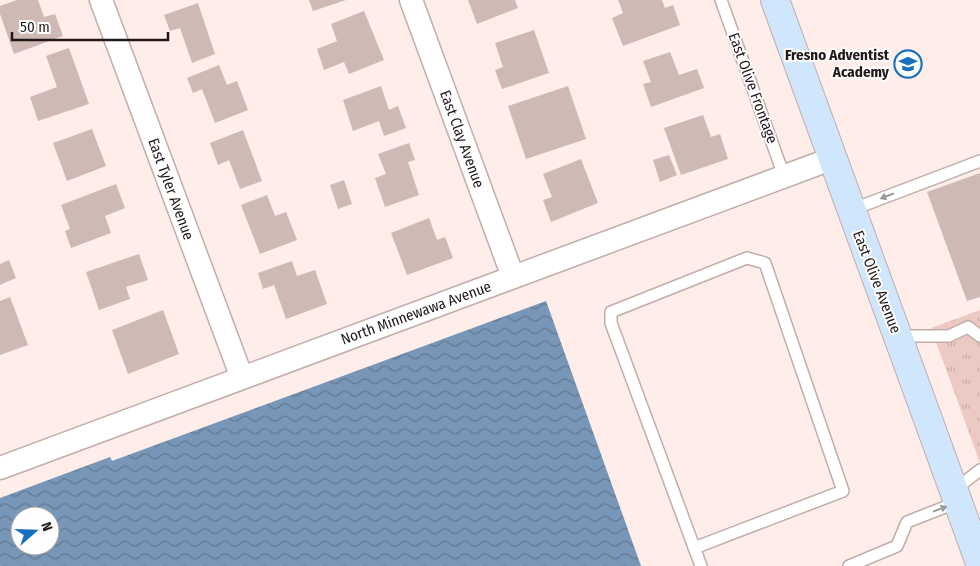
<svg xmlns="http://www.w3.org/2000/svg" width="980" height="566" viewBox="0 0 980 566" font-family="'Fira Sans Condensed',sans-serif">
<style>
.grass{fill:url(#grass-tufts)}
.water{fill:url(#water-waves);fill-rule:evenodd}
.building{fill:#ceb9b5}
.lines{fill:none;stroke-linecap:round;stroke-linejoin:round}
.lane-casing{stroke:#c1ada9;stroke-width:14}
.street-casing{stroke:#c1ada9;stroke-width:25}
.secondary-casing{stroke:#c1ada9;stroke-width:30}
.lane{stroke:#fff;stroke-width:11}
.street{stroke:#fff;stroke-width:22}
.secondary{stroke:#d0e6fd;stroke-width:28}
.oneway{fill:#9b9897}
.labels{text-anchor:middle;stroke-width:4;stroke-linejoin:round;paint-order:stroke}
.poi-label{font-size:15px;font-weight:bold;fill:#211918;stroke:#fefefe;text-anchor:end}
.street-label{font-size:15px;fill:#211918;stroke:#fefefe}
</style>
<defs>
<pattern id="grass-tufts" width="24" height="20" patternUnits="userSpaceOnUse" patternTransform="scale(1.25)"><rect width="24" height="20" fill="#edc9c3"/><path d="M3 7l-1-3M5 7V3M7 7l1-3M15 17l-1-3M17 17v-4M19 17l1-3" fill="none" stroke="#cbaca7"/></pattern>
<pattern id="water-waves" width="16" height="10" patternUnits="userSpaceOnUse" patternTransform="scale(1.25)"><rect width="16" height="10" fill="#7896b7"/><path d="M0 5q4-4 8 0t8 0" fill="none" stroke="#627a94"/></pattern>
</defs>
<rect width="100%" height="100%" fill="#feede9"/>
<path class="grass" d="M 980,310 L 980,463 L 931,328 Z"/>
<path class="water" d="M 546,301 L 641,566 L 0,566 L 0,498 L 110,457 L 112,461 ZM 20,516 L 50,516 L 50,546 L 20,546 Z"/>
<path class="building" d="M 17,0 L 38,0 L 44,17 L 55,14 L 63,36 L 14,54 L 0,14 L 0,6 Z
M 309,0 L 346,0 L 313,11 Z
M 468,0 L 515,0 L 518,8 L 477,24 Z
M 618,0 L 662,0 L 665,8 L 673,5 L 680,25 L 623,46 L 612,18 L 623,13 Z
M 198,3 L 215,54 L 192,63 L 180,28 L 170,31 L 164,15 Z
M 364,11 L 384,60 L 349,74 L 344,62 L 324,70 L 317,49 L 337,41 L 331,24 Z
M 534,30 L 549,73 L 502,89 L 495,70 L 503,67 L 495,43 Z
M 69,48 L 89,104 L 38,121 L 30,97 L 57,87 L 46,56 Z
M 670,52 L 679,75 L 697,69 L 704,88 L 651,107 L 643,84 L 651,82 L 643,61 Z
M 219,65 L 227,85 L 237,81 L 248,110 L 215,123 L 202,89 L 193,93 L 187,78 Z
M 381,86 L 389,110 L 398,106 L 406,128 L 384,136 L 379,121 L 353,131 L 343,100 Z
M 568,86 L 586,139 L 526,159 L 508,106 Z
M 703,115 L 711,137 L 720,134 L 728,159 L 681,175 L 664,128 Z
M 92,129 L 106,166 L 67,181 L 53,143 Z
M 243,130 L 262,181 L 240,189 L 229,160 L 218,165 L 210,143 Z
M 409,143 L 415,160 L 408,162 L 419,195 L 385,207 L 375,178 L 386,174 L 378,154 Z
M 669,155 L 677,175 L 660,182 L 653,160 Z
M 581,159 L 598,203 L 551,222 L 543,200 L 552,197 L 543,174 Z
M 980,173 L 980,297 L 967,301 L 927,192 Z
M 344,180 L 352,204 L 338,209 L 330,185 Z
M 116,184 L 125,208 L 105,216 L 111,233 L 71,248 L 65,231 L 70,229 L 61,205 Z
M 267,195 L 275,216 L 286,212 L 297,240 L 260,254 L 241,205 Z
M 429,218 L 437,240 L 445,237 L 453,258 L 407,275 L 391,233 Z
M 139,254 L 148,280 L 126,287 L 130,299 L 99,310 L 86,272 Z
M 9,260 L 16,278 L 0,285 L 0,264 Z
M 292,261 L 297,276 L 315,270 L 327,304 L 286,319 L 274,285 L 263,289 L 258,273 Z
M 10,297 L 28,345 L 0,355 L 0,301 Z
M 163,310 L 179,354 L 128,374 L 112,330 Z"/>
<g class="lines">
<g class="lane-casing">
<path id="lane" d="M 721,0 L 784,176
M 851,210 L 980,161
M 898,336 L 949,336 L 968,327 L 980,336
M 954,490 L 980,470
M 694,548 L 843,491 L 765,263 L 747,258 L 611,312 L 611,323 C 641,404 671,485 701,566
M 849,566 L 897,546 L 907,522 L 958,502"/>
</g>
<g class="street-casing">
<path id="street" d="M 101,0 L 242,378
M 411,0 L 513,277
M 0,468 L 831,159"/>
</g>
<g class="secondary-casing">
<path id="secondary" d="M 775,0 C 842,189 913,375 980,563"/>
</g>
<use href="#lane" class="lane"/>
<use href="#street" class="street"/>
<use href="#secondary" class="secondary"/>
</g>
<defs><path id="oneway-solid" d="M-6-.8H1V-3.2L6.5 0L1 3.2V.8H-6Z" transform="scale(1.25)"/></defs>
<g class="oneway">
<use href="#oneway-solid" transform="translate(887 196) rotate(159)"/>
<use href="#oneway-solid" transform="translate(940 509) rotate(-20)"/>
</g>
<defs>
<g id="school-ring" transform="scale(1.4375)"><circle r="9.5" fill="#fefefe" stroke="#1670bd" stroke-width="1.5"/><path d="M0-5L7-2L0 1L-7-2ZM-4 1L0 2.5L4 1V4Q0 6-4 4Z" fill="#1670bd"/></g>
</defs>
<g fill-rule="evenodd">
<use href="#school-ring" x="908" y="64"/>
</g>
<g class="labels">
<g class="poi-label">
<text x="889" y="60">Fresno Adventist<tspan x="889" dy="17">Academy</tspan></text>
</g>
<g class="street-label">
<text transform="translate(753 88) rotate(70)" y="5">East Olive Frontage</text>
<text transform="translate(462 139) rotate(70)" y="5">East Clay Avenue</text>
<text transform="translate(171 189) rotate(70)" y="5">East Tyler Avenue</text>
<text transform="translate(877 282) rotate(69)" y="5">East Olive Avenue</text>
<text transform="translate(416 313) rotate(-20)" y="5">North Minnewawa Avenue</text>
</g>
</g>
<g transform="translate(35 531) rotate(70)"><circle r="24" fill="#fefefe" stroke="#a6a2a2"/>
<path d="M0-4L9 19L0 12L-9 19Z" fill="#1670bd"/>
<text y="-8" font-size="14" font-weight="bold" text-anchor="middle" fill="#211918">N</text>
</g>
<path d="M12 32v8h156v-8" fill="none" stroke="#211918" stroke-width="2.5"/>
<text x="20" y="32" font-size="15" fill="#211918" stroke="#fefefe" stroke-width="4" paint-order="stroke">50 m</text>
</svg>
